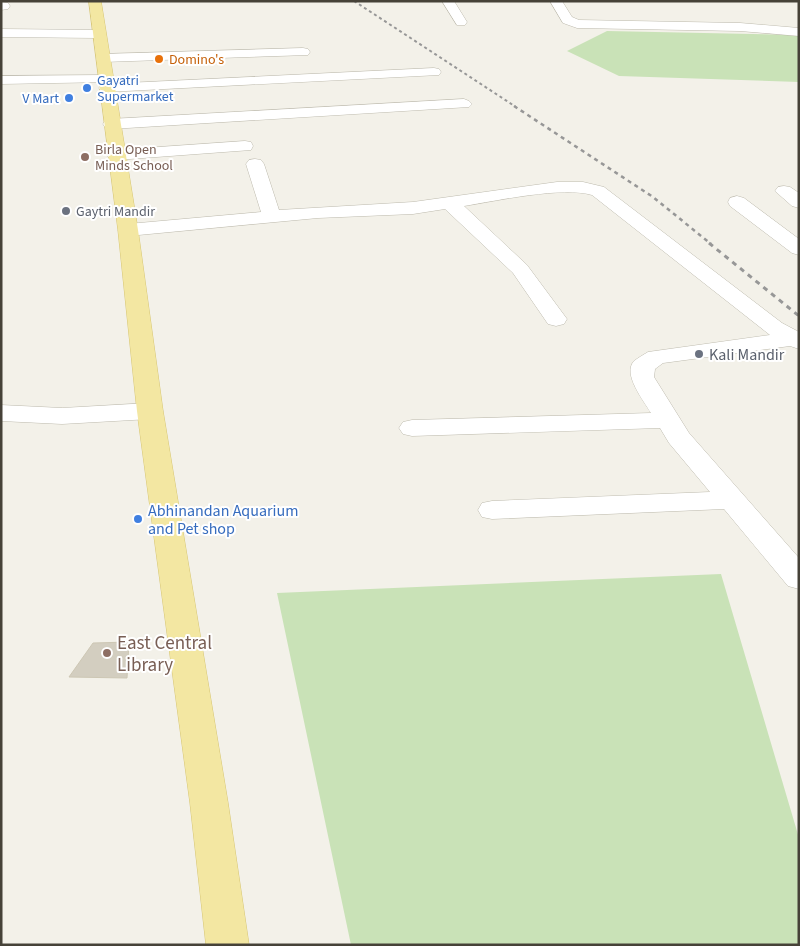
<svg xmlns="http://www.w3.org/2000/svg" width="800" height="946" viewBox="0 0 800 946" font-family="'Source Sans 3',sans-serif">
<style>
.green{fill:#c9e2b7}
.building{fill:#d3cec0;stroke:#cdc7b4}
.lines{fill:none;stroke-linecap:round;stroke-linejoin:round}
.minor-casing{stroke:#bdbaad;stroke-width:1}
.major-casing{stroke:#d7c673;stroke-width:1}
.minor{fill:#fff;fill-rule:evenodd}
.major{fill:#f3e7a2;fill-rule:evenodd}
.rail-far2{stroke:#979797;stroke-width:2;stroke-dasharray:3 3;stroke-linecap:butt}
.rail-far1{stroke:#979797;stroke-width:2.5;stroke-dasharray:4 4;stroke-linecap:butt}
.rail{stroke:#979797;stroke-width:3;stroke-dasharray:5 5;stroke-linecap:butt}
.food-dot{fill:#e8710a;stroke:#fff;stroke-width:2}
.shop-dot{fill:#3f7fe0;stroke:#fff;stroke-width:2}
.education-dot{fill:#8d6e63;stroke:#fff;stroke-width:2}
.worship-dot{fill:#6b7280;stroke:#fff;stroke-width:2}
.labels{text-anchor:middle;stroke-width:4;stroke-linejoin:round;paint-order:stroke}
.far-food-label{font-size:14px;fill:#c56008;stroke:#fff;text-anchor:start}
.far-shop-label{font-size:14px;fill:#366cbe;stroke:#fff;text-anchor:start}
.far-education-label{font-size:14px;fill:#785e54;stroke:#fff;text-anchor:start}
.far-worship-label{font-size:14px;fill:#5b616d;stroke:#fff;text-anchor:start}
.worship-label{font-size:16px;fill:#5b616d;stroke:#fff;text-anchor:start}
.shop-label{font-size:16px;fill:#366cbe;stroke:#fff;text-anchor:start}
.near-education-label{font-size:19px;fill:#785e54;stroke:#fff;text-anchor:start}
</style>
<rect width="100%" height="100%" fill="#f3f1e9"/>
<path class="green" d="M 607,31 L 799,35 L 799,82 L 619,76 L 567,51 Z
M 721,574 L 799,838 L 799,945 L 351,945 L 277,593 Z"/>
<path class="building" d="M 129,642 L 127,678 L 69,677 L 93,643 Z"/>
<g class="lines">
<g class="minor-casing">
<path id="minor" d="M 442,1 L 454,1 L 467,22 L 465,25 L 457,25 Z
M 550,1 L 562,1 L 572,17 L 579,20 L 740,23 L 799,28 L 799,36 L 740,31 L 577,28 L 563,23 Z
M 1,2 L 8,3 L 10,6 L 8,9 L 1,10 Z
M 1,29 L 98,30 L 105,34 L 98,38 L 1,37 Z
M 303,48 L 308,49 L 310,52 L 308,55 L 103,62 L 96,58 L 103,54 Z
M 434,68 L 439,69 L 441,72 L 439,75 L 106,92 L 101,91 L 99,88 L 101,85 L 106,84 Z
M 105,75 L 110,76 L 112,79 L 110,82 L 1,84 L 1,76 Z
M 464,99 L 469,101 L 472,104 L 469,107 L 111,129 L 105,127 L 103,124 L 105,121 L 111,119 Z
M 245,141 L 251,142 L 253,146 L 251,150 L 116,160 L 110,159 L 107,155 L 110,151 L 116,150 Z
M 255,159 L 261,160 L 264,164 L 279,210 L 413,202 L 557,182 L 583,182 L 604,187 L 782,323 L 799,332 L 799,349 L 790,346 L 663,363 L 655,369 L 654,377 L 689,433 L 799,558 L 799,589 L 788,586 L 724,509 L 492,519 L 482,517 L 478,510 L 482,503 L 492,501 L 710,492 L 669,443 L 660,428 L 412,436 L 403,434 L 399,428 L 403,422 L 412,420 L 651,413 C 644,401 622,374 634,361 C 638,358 643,355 648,352 L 770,335 L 592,195 C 563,186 496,201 464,206 L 527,265 L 567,319 L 564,324 L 556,326 L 548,324 L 513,273 L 445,209 L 413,214 L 318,218 L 128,236 L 121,234 L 118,230 L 121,226 L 128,224 L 261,212 L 246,164 L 249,160 Z
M 784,186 L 790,187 L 799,193 L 799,208 L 792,206 L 775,191 L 778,187 Z
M 737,196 L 744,198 L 799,239 L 799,255 L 792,253 L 730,206 L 728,202 L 730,198 Z
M 150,403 L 159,406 L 163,411 L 159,416 L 150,419 L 62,424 L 1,421 L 1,405 L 62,408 Z"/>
</g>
<g class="major-casing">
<path id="major" d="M 89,1 L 101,1 L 138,230 L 163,411 L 228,803 L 249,945 L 206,945 L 190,803 L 137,411 L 118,230 Z"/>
</g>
<use href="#minor" class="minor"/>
<use href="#major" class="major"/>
<path class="rail-far2" d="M 354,1 L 516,107"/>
<path class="rail-far1" d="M 514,106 L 653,197 L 711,244"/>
<path class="rail" d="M 709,243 L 799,316"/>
</g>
<circle class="food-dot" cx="159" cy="59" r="5"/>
<g class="shop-dot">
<circle cx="87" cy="88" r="5"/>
<circle cx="69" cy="98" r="5"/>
<circle cx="138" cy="519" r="5"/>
</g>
<g class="education-dot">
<circle cx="85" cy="157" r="5"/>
<circle cx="107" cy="653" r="5"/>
</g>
<g class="worship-dot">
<circle cx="66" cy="211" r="5"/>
<circle cx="699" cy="354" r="5"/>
</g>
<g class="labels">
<g class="far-food-label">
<text x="169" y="64">Domino's</text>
</g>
<g class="far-shop-label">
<text x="97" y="85">Gayatri<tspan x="97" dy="16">Supermarket</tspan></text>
<text x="59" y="103" text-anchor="end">V Mart</text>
</g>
<g class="far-education-label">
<text x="95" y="154">Birla Open<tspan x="95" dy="16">Minds School</tspan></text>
</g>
<g class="far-worship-label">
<text x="76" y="216">Gaytri Mandir</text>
</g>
<g class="worship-label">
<text x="709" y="360">Kali Mandir</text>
</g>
<g class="shop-label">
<text x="148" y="516">Abhinandan Aquarium<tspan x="148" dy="18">and Pet shop</tspan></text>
</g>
<g class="near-education-label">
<text x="117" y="649">East Central<tspan x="117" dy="22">Library</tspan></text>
</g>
</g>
<rect width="800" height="946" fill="none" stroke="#464238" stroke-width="5"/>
</svg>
